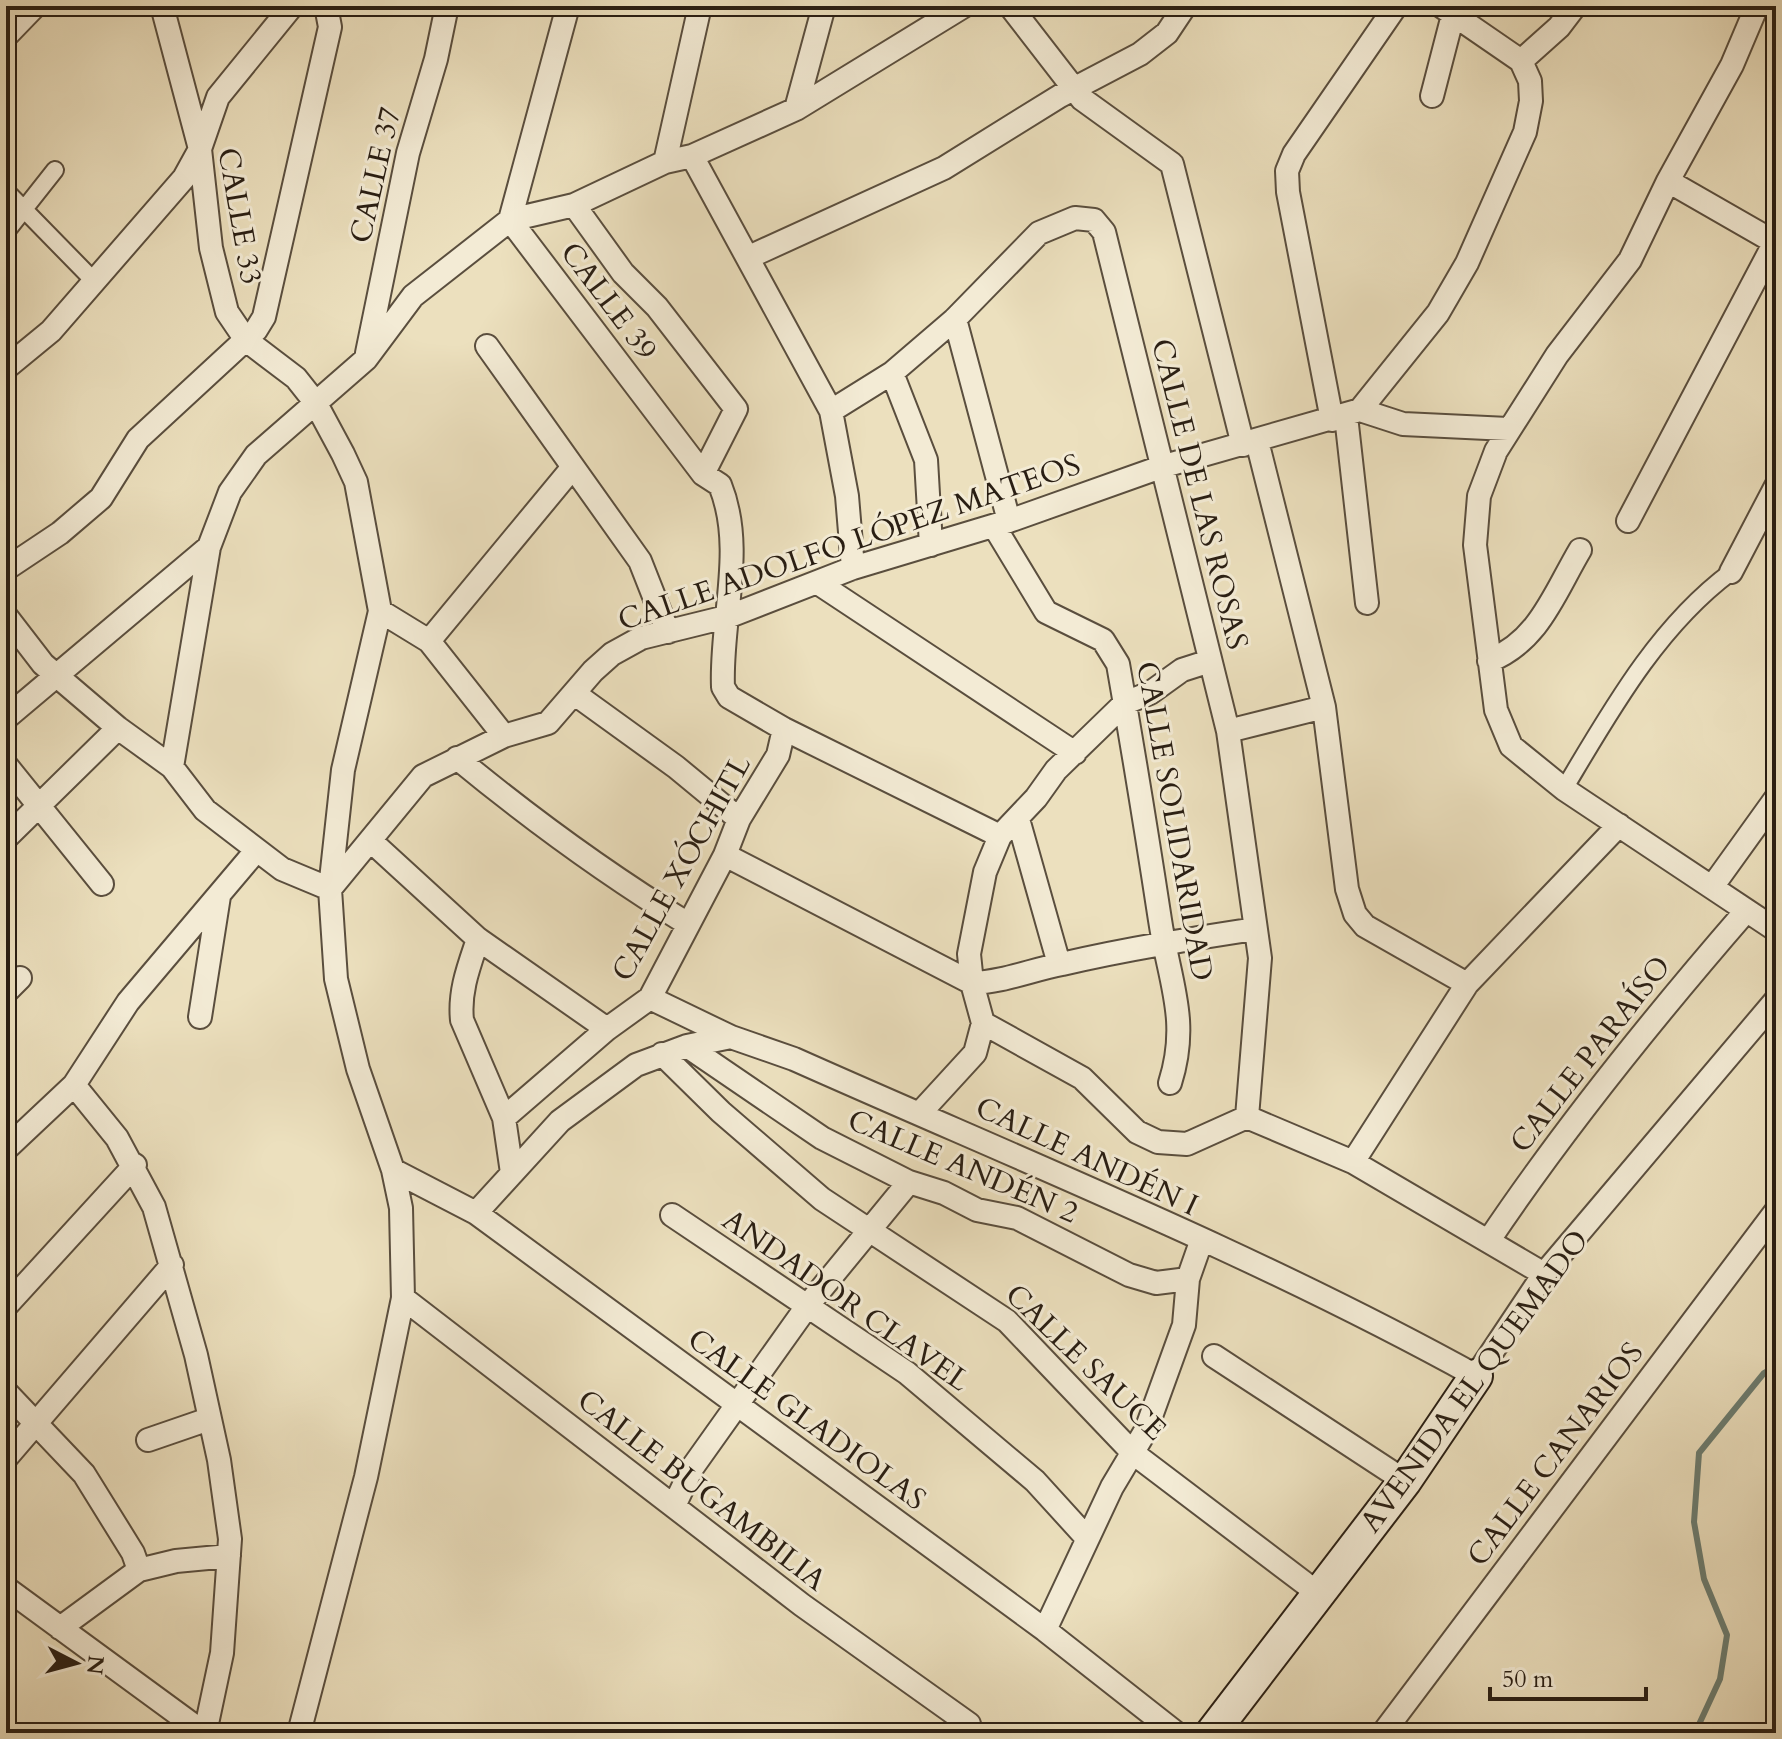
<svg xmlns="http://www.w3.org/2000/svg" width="1782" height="1739" viewBox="0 0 1782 1739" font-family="Cardo,serif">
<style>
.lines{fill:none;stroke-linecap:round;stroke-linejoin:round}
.stream{stroke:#6c7d71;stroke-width:6}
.pedestrian-casing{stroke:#5a4e3e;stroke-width:20}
.minor-casing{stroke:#5a4e3e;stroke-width:26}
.secondary-casing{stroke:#291e13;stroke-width:36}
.pedestrian{stroke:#f3ebd5;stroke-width:16}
.minor{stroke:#f3ebd5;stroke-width:22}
.secondary{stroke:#f3ebd5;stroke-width:32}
.labels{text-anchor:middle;stroke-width:6;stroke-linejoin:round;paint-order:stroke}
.street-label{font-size:30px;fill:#291e13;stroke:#f3ebd5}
</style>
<rect width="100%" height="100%" fill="#ece0be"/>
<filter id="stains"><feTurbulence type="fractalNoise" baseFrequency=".0025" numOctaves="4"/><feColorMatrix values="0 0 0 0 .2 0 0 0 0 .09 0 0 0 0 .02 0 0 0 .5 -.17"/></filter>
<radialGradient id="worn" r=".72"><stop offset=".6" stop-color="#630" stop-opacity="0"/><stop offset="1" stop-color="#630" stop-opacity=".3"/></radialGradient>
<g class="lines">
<path class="stream" d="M 1695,1733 L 1720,1679 L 1727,1635 L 1704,1579 L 1694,1522 L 1699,1453 L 1764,1373 L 1776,1366"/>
<g class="pedestrian-casing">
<path id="pedestrian" d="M 6,191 L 94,281
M 6,232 L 55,170
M 1564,789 C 1610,712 1657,627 1731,572"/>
</g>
<g class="minor-casing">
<path id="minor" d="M 162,6 L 200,149 L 211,248 L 227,312 L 246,340 L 296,378 L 315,402 L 343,454 L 356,482 L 380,611 L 343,770 L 330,889 L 336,979 L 358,1069 L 393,1170 L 401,1208 L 403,1298 L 366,1477 L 299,1733
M 568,6 L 510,220 L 703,474 L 720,485 C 746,549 720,621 723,687 L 729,697 L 784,729 L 1000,836
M 1010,6 L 1082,99 L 1172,164 L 1243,445
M 1757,6 L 1732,65 L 1668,181 L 1630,260 L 1557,355 L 1496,451 L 1479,496 L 1475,545 L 1496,710 L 1511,746 L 1564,789 L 1776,930
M 6,36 L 35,6
M 1521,61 L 1559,27 L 1575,6
M 1432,96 L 1453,15
M 796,109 L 824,6
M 692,156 L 831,411 L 847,496 L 853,568
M 665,162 L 700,6
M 1668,181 L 1776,243
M 574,205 L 623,273 L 657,307 L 736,409 L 703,474
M 749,257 L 944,168 L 1060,96 L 1140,54 L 1167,33 L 1185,6
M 955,319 L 1009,521
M 487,346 L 640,561 L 668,632
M 367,353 L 408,153 L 436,59 L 447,6
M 6,368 L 51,331 L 184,178 L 200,149 L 218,97 L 292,6
M 892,373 L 926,460 L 931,545
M 1360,410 L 1403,424 L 1508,429
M 831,411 L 892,373 L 955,319 L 1039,233 L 1075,218 L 1094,220 L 1104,232 L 1228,731 L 1260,958 L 1247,1117
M 1346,416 L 1367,603
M 1332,420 L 1288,192 L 1287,171 L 1294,154 L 1396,6
M 1257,441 L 1324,707 L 1347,889 L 1355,914 L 1365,926 L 1467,984
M 1628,521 L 1776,240
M 994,526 L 1046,612 L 1103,640 L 1118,664 C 1133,749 1147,835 1160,920 C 1169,981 1190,1020 1170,1083
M 6,569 L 60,533 L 101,498 L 138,439 L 256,330 L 264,317 L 330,27 L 326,6
M 1731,572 L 1776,486
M 818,583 L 1075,753
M 380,611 L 429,641 L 504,736
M 6,616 L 43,664 L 118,728 L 172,767 L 205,810 L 282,869 L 330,889
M 429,641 L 573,467
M 1210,661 L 1182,670 L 1150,693 L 1125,703 L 1056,770 L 1036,798 L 1000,836 L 985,872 L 969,954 L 972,983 L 983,1023 L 1082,1078 L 1137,1132 L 1158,1142 L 1187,1144 L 1247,1117 L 1353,1162 L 1544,1274
M 1489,661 C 1539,641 1554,594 1580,550
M 575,694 L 676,767 L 739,819
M 6,718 L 209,547
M 1228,731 L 1324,707
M 457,758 C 531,819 606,874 688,924
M 6,765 L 102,884
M 172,767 L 209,547 L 230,492 L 256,455 L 366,359 L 413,296 L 510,220 L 574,205 L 665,162 L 692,156 L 796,109 L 964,6
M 1018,819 L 1059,964
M 6,838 L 118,728
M 372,842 L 478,939 L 607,1029
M 725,855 L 972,983 C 1003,982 1031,970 1062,964 C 1126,949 1190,939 1255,929
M 1712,887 L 1776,798
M 330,889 L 423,776 L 504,736 L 548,723 L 593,671 L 612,654 L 641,638 L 730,616 L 853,568 L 1009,521 L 1161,467 L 1360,410 L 1438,313 L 1467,263 L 1525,132 L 1531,101 L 1530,81 L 1521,61 L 1441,6
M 478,939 C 469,966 459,991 462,1020 L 504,1118 L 512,1173
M 6,992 L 20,978
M 650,998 L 731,1037
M 200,1017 L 219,896
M 687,1046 L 822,1138 L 909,1182 L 944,1193 L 977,1210 L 1017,1218 L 1129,1275 L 1156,1283 L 1188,1279
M 662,1054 L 721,1112 L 822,1199 L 1007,1321 L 1133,1453 L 1319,1594
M 74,1085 L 117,1138 L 154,1207 L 196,1355 L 219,1460 L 230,1539 L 222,1653 L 205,1733
M 920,1113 L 975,1053 L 983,1023
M 504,1118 L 607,1029 L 650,998 L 725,855 L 739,819 L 778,755 L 784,729
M 6,1149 L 74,1085 L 128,1002 L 255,852
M 1353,1162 L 1467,984 L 1619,825
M 393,1170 L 476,1213 L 1045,1630 L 1176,1733
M 476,1213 L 560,1121 L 636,1065 L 687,1046 L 731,1037 L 794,1059 C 1023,1161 1257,1255 1476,1376 L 1544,1274 L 1776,1000
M 672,1215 L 907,1373 L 1035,1481 L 1086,1537
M 1489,1240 C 1567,1124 1654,1017 1746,911
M 403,1298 L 802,1605 L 969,1724
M 6,1306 L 135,1165
M 1214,1356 L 1405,1481
M 6,1392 L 84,1474 L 133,1553 L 139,1570
M 148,1440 L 209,1419
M 6,1458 L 172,1265
M 674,1506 L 692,1468 L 808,1305 L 909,1182
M 6,1588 L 204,1733
M 60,1628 L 139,1570 L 176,1561 L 229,1556
M 1045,1630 L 1112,1487 L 1146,1430 L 1184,1325 L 1188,1279 L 1201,1242
M 1383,1733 L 1776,1211"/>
</g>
<g class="secondary-casing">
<path id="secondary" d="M 1212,1733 L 1405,1481 L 1476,1376"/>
</g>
<use href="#pedestrian" class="pedestrian"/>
<use href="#minor" class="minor"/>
<use href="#secondary" class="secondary"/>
</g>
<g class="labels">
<g class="street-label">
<text transform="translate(375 175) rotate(-77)" y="10">CALLE 37</text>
<text transform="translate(240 216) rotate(80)" y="10">CALLE 33</text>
<text transform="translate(609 301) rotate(53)" y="10">CALLE 39</text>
<text transform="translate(1200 494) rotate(76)" y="10">CALLE DE LAS ROSAS</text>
<text transform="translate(849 542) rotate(-19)" y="10">CALLE ADOLFO LÓPEZ MATEOS</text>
<text transform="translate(1175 821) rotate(80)" y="10">CALLE SOLIDARIDAD</text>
<text transform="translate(681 868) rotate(-61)" y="10">CALLE XÓCHITL</text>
<text transform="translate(1590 1054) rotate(-52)" y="10">CALLE PARAÍSO</text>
<text transform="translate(1087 1156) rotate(25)" y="10">CALLE ANDÉN I</text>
<text transform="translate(963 1166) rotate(23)" y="10">CALLE ANDÉN 2</text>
<text transform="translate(846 1300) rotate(35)" y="10">ANDADOR CLAVEL</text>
<text transform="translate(1086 1362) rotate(44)" y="10">CALLE SAUCE</text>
<text transform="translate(1474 1381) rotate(-54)" y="10">AVENIDA EL QUEMADO</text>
<text transform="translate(807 1419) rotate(36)" y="10">CALLE GLADIOLAS</text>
<text transform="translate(1555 1454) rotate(-53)" y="10">CALLE CANARIOS</text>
<text transform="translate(702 1490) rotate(38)" y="10">CALLE BUGAMBILIA</text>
</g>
</g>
<rect width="1782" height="1739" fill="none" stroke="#ece0be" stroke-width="32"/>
<rect x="8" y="8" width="1766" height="1723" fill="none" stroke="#291e13" stroke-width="4"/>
<rect x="16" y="16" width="1750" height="1707" fill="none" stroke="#291e13" stroke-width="2"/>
<g transform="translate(76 1663) rotate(96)" stroke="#f3ebd5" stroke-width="6" paint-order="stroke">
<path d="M0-6L14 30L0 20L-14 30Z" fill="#291e13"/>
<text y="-12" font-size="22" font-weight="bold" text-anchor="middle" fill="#291e13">N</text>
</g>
<path d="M1490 1687v12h156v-12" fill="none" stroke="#291e13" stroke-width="4"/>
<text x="1502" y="1687" font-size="24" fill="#291e13" stroke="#f3ebd5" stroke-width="6" paint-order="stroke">50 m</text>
<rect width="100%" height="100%" filter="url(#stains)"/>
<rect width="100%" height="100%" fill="url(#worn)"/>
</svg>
